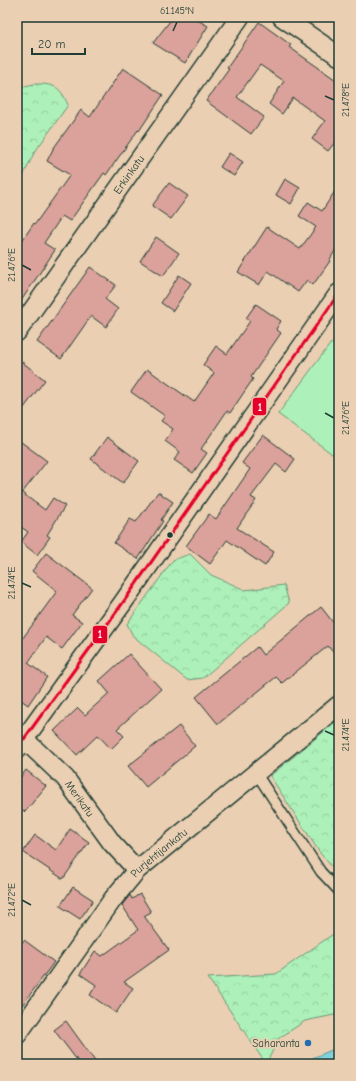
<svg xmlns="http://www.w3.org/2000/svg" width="356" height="1081" viewBox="0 0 356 1081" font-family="'Comic Neue',sans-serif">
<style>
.green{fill:#adf0b9;stroke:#669676}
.forest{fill:url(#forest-crowns);stroke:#669676}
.water{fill:#80d1d9;stroke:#599697}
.building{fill:#dba19b;stroke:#1f3d34}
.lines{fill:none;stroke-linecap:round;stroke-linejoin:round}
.service-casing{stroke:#1f3d34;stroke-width:12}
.minor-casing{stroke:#1f3d34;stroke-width:21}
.service{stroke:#ebcfb2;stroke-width:9}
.minor{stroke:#ebcfb2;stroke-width:18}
.bus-1-casing{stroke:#ebcfb2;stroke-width:6}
.bus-1{stroke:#e4002b;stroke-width:3}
.ticks{fill:none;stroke:#1f3d34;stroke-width:1.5}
.bus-dot{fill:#1f3d34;stroke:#ebcfb2;stroke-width:1.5}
.poi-dot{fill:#1f6fb2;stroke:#ebcfb2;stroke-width:1.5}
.labels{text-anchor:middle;stroke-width:3.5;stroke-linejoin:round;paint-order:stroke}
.street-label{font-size:11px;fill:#1f3d34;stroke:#ebcfb2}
.poi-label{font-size:11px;fill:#1f3d34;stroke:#ebcfb2;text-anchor:end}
.line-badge{stroke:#ebcfb2;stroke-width:1.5}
.badge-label{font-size:11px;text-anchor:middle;font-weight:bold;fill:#fff}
.neatline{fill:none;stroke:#1f3d34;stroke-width:1.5}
.ticks-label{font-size:10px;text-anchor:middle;fill:#1f3d34}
</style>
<defs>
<pattern id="forest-crowns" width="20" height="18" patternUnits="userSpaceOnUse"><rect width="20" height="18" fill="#adf0b9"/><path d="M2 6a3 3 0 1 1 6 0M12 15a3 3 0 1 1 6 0" fill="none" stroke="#94cfa0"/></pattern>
</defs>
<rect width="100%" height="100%" fill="#ebcfb2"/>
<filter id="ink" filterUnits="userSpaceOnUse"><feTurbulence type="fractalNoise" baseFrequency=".025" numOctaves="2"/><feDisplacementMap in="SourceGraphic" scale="8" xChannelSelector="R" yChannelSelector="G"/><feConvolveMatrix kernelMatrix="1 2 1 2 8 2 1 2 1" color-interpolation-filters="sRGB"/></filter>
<g filter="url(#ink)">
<path class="green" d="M 331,343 L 339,349 L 339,459 L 278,414 Z"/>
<path class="forest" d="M 34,84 C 55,84 60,86 68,105 L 34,153 L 17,189 L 17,88 Z
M 190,554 L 211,575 L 245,590 L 284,585 L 289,603 L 203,678 L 187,680 L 133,636 L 127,624 L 173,560 Z
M 339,719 L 339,875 L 320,853 L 270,776 Z
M 339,930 L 339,1014 L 305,1021 L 279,1038 L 266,1064 L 208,978 L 276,974 Z"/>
<path class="water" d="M 339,1047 L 339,1064 L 298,1064 Z"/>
<path class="building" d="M 173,17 L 192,17 L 208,26 L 185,63 L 153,43 Z
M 259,22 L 291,45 L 289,47 L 339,82 L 339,137 L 328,151 L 312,139 L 325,121 L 293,98 L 282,114 L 269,104 L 284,81 L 260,65 L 237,97 L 264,117 L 251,134 L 206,101 L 229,69 L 227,68 Z
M 123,68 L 163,95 L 139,131 L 138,130 L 106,175 L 104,173 L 70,221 L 62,216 L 44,243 L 55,250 L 17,307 L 17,248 L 34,223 L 35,224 L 70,175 L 47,161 L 53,149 L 81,110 L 90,117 Z
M 229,153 L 243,162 L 234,176 L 220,167 Z
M 285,179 L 300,188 L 291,204 L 276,195 Z
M 169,183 L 188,196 L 171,219 L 152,206 Z
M 339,185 L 339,244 L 329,261 L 330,261 L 313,285 L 307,280 L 298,292 L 268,271 L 259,285 L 238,272 L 267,227 L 300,249 L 316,227 L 299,216 L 308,202 L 322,211 Z
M 156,237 L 179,253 L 163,276 L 140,261 Z
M 90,267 L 116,285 L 105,299 L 118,309 L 106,327 L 91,316 L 61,359 L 37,342 Z
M 179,275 L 191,283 L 173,311 L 161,303 Z
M 256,304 L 281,321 L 276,329 L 281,333 L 251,377 L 253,379 L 230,413 L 227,411 L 201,449 L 207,453 L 193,473 L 174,460 L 180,452 L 165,441 L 173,429 L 161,421 L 165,416 L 131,392 L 147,369 L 194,402 L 214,373 L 203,365 L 216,346 L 227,354 L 250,321 L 246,318 Z
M 17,358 L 45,380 L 17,417 Z
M 263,435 L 295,459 L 286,472 L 276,464 L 251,497 L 256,500 L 237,528 L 274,552 L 265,566 L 227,540 L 210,564 L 186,546 L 209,514 L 216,519 L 250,469 L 242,463 Z
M 107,437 L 139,461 L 123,483 L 91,459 Z
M 17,439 L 47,461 L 22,493 L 45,510 L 53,498 L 65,506 L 47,535 L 50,537 L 37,555 L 21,542 L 28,532 L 17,524 Z
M 158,492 L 173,502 L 161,520 L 163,521 L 138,559 L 114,543 L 130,519 L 136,522 Z
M 46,553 L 92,588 L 72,615 L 82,622 L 62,649 L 46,637 L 28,663 L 47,677 L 28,705 L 17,697 L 17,646 L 57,591 L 32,571 Z
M 321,607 L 339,630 L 339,660 L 328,646 L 282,683 L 276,677 L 218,724 L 196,697 L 257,647 L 263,655 Z
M 129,654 L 161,689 L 117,729 L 124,736 L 111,749 L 98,735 L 77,755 L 54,731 L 78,708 L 85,715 L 109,693 L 99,681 Z
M 179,726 L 195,746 L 146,787 L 128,766 Z
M 26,770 L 46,786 L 25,812 L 17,805 L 17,782 Z
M 70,829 L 89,842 L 63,879 L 23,852 L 35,835 L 56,850 Z
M 73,887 L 93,900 L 80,919 L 60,906 Z
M 140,894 L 151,912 L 144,916 L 169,950 L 124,982 L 133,988 L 116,1013 L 90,995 L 96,985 L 80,974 L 95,951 L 102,956 L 138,930 L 122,905 L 130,895 L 132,899 Z
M 24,940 L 54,962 L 17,1012 L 17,949 Z
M 66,1021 L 97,1064 L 80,1064 L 54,1030 Z"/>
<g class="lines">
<g class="service-casing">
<path id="service" d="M 256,773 L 321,872 L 339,891"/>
</g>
<g class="minor-casing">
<g id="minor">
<path d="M 282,17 L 339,56"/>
<path id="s1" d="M 17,332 L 240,17"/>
<path id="s2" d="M 17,733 L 24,739 L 65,778 L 112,843 L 137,870"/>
<path d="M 17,749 L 122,604 L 339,293"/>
<path id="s3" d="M 17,1035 L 113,899 L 137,870 L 339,705"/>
</g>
</g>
<use href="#service" class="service"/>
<use href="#minor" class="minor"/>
<g class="bus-1-casing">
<path id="bus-1" d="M 17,733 L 24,739 L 122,604 L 339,293"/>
</g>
<use href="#bus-1" class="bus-1"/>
</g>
</g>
<path class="ticks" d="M 173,31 L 177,22M 325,96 L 334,100M 22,265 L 31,270M 325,413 L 334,418M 22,583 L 31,587M 325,731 L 334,735M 22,900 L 31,905"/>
<circle class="bus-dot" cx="170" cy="535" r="3.5"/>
<circle class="poi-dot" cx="308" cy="1043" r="4"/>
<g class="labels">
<g class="street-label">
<text dy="4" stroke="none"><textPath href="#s1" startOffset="193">Erkinkatu</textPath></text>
<text dy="4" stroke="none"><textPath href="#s2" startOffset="91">Merikatu</textPath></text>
<text dy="4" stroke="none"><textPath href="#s3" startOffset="232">Purjehtijankatu</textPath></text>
</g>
<g class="poi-label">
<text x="300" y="1047">Saharanta</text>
</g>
</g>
<g class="line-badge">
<rect x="252" y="397" width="15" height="19" rx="4" fill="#e4002b"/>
<rect x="92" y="625" width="16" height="19" rx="4" fill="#e4002b"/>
</g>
<g class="badge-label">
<text x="260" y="411">1</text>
<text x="100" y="638">1</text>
</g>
<rect width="356" height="1081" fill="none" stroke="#ebcfb2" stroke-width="44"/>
<path d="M32 48v6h53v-6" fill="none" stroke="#1f3d34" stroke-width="2"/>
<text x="38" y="48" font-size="12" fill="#1f3d34" stroke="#ebcfb2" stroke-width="3" paint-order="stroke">20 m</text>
<rect x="22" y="22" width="312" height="1037" class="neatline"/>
<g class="ticks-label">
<text x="177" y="14">61.145°N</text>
<text transform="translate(345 100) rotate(-90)" y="4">21.478°E</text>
<text transform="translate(11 265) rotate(-90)" y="4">21.476°E</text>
<text transform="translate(345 418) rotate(-90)" y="4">21.476°E</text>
<text transform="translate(11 583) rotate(-90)" y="4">21.474°E</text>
<text transform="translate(345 735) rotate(-90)" y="4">21.474°E</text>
<text transform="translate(11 900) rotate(-90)" y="4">21.472°E</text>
</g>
</svg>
